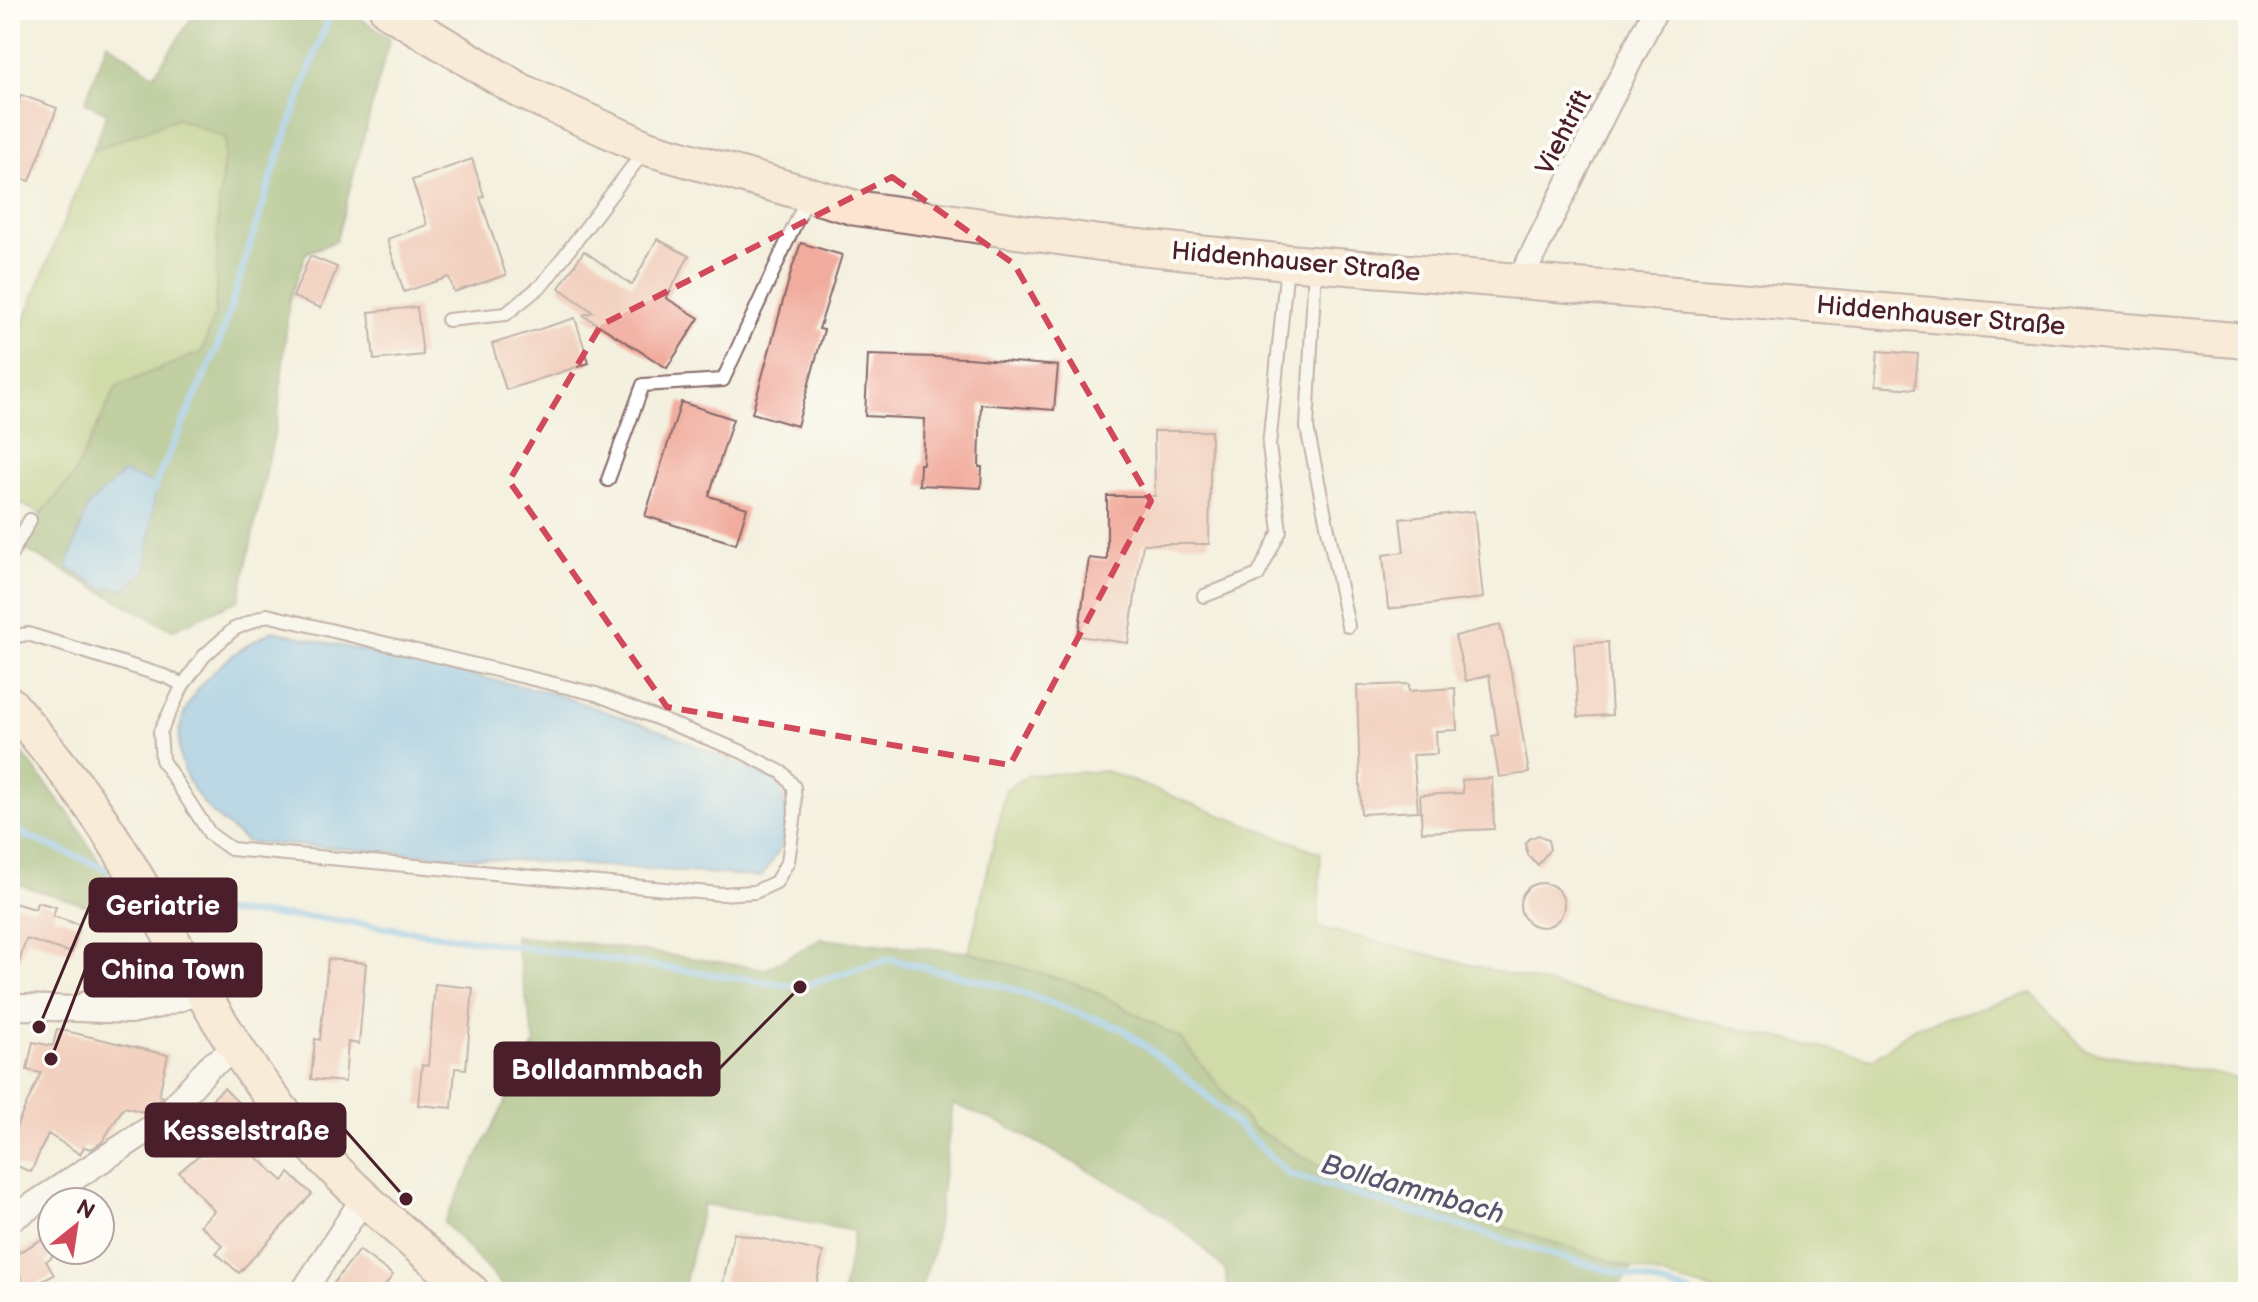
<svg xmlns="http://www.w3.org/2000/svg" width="2258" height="1302" viewBox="0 0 2258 1302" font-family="'Balsamiq Sans',sans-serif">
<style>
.green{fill:#a4c067;stroke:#777049;stroke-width:2}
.forest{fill:#83a65c;stroke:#666244;stroke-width:2;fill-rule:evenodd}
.water{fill:#76baec;stroke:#606c8c;stroke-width:2}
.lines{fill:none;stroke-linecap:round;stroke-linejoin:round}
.stream{stroke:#76baec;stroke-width:7}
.building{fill:#f1ac9d}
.lane-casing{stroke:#86686a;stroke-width:16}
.street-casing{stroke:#86686a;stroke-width:28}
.secondary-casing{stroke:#86686a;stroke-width:38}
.lane{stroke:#fff;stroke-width:12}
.street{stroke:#fff;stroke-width:24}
.secondary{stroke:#fde4d0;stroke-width:34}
.marked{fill:none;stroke:#d1495b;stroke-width:6;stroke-dasharray:16 10;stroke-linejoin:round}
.labels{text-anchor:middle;stroke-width:8;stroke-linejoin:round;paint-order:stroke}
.street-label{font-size:26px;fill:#4a1f2b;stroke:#fdfcf7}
.water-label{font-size:28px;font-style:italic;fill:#59556f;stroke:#fdfcf7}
.leader{fill:none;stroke:#4a1f2b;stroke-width:3}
.callout-dot{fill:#4a1f2b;stroke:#fdfcf7;stroke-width:3}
.callout{fill:#4a1f2b;stroke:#4a1f2b;stroke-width:3}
.callout-label{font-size:28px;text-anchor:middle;font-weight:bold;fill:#fff}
</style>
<rect width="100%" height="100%" fill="#fdfcf7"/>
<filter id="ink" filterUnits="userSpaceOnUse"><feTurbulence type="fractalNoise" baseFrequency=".0125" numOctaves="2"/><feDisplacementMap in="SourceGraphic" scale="16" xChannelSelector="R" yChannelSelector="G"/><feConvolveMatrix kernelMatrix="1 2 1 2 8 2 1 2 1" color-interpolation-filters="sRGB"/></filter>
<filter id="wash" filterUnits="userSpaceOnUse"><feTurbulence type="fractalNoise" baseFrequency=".006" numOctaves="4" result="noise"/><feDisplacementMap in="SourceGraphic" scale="32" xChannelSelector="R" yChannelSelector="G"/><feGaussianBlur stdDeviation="1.8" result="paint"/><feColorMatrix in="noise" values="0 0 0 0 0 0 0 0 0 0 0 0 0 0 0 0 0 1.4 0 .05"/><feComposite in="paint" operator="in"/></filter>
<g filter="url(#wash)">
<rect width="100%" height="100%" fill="#f4f0df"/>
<path class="green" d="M 177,118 L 227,138 L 219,204 L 215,313 L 202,352 L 117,386 L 73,477 L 41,514 L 10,498 L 10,356 L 92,151 Z
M 1106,771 L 1321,853 L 1318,927 L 1596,996 L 1873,1059 L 1915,1027 L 2032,993 L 2084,1050 L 2248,1080 L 2248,1292 L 1721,1292 L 1632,1268 L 1323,1168 L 1252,1127 L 1180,1038 L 1086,987 L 969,952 L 1006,789 L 1029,775 Z"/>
<path class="forest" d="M 197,10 L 348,10 L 390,38 L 336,241 L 306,253 L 289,301 L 278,416 L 239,600 L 172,630 L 24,549 L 41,514 L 73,477 L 117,386 L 202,352 L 215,313 L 219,204 L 226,138 L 177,118 L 92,151 L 107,113 L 85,102 L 107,42 L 154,75 ZM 67,567 L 146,569 L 103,588 Z
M 10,737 L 70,815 L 136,921 L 10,882 Z
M 514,936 L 580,942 L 766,969 L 821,939 L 969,952 L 1086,987 L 1180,1038 L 1252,1127 L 1323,1168 L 1632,1268 L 1615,1292 L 1229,1292 L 1225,1270 L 1198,1243 L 1143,1200 L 1005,1125 L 953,1104 L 934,1248 L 920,1292 L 843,1292 L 854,1231 L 703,1204 L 683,1292 L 508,1292 L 444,1222 L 535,1044 Z"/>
<path class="water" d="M 123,473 L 156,484 L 146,569 L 126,589 L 103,588 L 67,567 L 88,506 Z
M 273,631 L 552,693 L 667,733 L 777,781 C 794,823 788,841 761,877 L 247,842 C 231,829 213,816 201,800 C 144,727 207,663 273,631 Z"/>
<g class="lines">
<path class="stream" d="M 152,492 L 218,346 L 277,160 L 331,11
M 10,829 L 119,874
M 159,892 L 205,911 L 320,918 L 800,987 L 889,959 L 1003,986 L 1123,1029 L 1194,1084 L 1289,1174 L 1561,1257 L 1689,1292"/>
</g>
<g id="blocks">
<path class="building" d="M 21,95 L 57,108 L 30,181 L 10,174 L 10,114 L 15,111 Z
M 472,159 L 484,196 L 480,198 L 506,275 L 454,292 L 449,277 L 404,292 L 387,239 L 427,225 L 412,180 Z
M 657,239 L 689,256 L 666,298 L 699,318 L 667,368 L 583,315 L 593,312 L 559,288 L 584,251 L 632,285 Z
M 801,243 L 842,255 L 819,329 L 824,330 L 797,426 L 752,413 L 793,265 Z
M 310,256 L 337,267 L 321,308 L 293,297 Z
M 417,307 L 423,355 L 374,360 L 369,312 Z
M 575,318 L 589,363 L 506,390 L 492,344 Z
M 1878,351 L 1918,354 L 1915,389 L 1875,386 Z
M 868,355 L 969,358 L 1058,366 L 1054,410 L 981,404 L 979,467 L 982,467 L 981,488 L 919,485 L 920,464 L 923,464 L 925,419 L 865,416 Z
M 681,402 L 733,419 L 709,496 L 747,508 L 736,544 L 645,516 Z
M 1154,431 L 1211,431 L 1209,544 L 1143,544 L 1128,643 L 1078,636 L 1089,558 L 1107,560 L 1107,496 L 1155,496 Z
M 1474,511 L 1483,598 L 1388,609 L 1383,555 L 1404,552 L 1400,519 Z
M 1500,625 L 1514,684 L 1529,773 L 1499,777 L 1492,736 L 1498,735 L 1489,675 L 1466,681 L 1455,636 Z
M 1608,642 L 1612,715 L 1578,717 L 1574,644 Z
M 1409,684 L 1409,691 L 1455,688 L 1457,730 L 1436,731 L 1437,754 L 1413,755 L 1418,811 L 1361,814 L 1357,686 Z
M 1492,778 L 1494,829 L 1422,832 L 1420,795 L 1463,793 L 1462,780 Z
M 1539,835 L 1548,840 L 1550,849 L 1538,865 L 1528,855 L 1525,843 L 1530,838 Z
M1520 905a22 22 0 1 1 44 0a22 22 0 1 1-44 0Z
M 10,902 L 35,909 L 37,902 L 56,907 L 53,916 L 80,925 L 72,953 L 26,939 L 15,976 L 10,976 Z
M 328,959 L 366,963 L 359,1044 L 348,1042 L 345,1082 L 311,1079 L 315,1039 L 320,1040 Z
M 435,984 L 473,988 L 466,1069 L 455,1068 L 452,1108 L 418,1105 L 422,1065 L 428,1066 Z
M 57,1029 L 168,1055 L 159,1095 L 163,1097 L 147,1113 L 124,1107 L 102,1142 L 91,1149 L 84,1147 L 80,1154 L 48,1134 L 31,1172 L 10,1163 L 10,1140 L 41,1073 L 27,1070 L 33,1042 L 53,1046 Z
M 224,1088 L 255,1120 L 236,1138 L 283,1181 L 289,1173 L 312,1194 L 239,1273 L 216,1253 L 223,1246 L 200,1225 L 214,1211 L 179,1172 L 198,1156 L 211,1153 L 184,1125 Z
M 734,1233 L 823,1252 L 815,1292 L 721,1292 Z
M 52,1234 L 52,1257 L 46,1261 L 54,1275 L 27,1289 L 10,1257 Z
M 359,1250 L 393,1275 L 380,1292 L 344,1292 L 333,1284 Z"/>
</g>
</g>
<g filter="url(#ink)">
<use href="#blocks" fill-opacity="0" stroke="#86686a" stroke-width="2"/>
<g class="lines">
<g class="lane-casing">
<path id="lane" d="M 1315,267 L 1307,428 L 1348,626
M 448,320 L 506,314 L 543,284 L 645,150
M 608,480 L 643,385 L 723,380 L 808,196
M 10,556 L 30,520
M 1204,596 L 1258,575 L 1280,531 L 1269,446 L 1287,265
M 267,615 L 596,694 L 740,751 L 783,773 L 794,787 L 795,813 L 788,861 L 776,882 L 755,892 L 720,894 L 231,849 L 210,834 L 162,760 L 160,732 L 183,685 L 204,656 L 234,629 Z
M 10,637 L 28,634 L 167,677 L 183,685"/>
</g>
<g class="street-casing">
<path id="street" d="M 1520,280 L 1655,10
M 79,1008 L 180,955
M 10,1009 L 23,1007 L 131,1011 L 159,1005 L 200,992
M 10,1220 L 160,1122 L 210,1066 L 237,1049
M 303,1292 L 363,1199"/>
</g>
<g class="secondary-casing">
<path id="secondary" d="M 387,10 L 521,91 L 647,148 L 856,208 L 1100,243 L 1287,262 L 2248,341
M 10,704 C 41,741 73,779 100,819 C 161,910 205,1011 272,1098 C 330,1174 400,1231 472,1292"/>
</g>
<use href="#lane" class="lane"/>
<use href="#street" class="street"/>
<use href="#secondary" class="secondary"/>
</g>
</g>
<path d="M0 0H2258V1302H0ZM 892,177 L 1014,264 L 1151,501 L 1010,765 L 667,707 L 509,481 L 601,325 Z" fill="#f4f0df" fill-opacity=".55" fill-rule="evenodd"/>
<path class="marked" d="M 892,177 L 1014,264 L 1151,501 L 1010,765 L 667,707 L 509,481 L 601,325 Z"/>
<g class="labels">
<g class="street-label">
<text transform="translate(1563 132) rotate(-63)" y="9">Viehtrift</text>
<text transform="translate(1296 261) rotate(5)" y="9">Hiddenhauser Straße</text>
<text transform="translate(1941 315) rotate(5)" y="9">Hiddenhauser Straße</text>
</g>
<g class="water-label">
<text transform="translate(1413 1188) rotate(16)" y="10">Bolldammbach</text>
</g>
</g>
<path class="leader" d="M39 1027L90 905M51 1059L85 970M800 987L719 1069M406 1199L345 1130"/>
<g class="callout-dot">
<circle cx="39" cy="1027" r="8"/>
<circle cx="51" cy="1059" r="8"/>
<circle cx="800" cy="987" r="8"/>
<circle cx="406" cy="1199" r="8"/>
</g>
<g class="callout">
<rect x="90" y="879" width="146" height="52" rx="8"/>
<rect x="85" y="944" width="176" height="52" rx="8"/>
<rect x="495" y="1043" width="224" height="52" rx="8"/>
<rect x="146" y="1104" width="199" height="52" rx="8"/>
</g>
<g class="callout-label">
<text x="163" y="915">Geriatrie</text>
<text x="173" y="979">China Town</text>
<text x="607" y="1079">Bolldammbach</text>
<text x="246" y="1140">Kesselstraße</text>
</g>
<rect width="2258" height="1302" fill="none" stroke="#fdfcf7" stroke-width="40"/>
<g transform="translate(76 1226) rotate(30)"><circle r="38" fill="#fdfcf7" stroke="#b5a4a5" stroke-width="2"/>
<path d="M0-6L14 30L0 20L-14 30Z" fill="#d1495b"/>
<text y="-12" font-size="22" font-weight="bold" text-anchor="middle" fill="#4a1f2b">N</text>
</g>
</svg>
